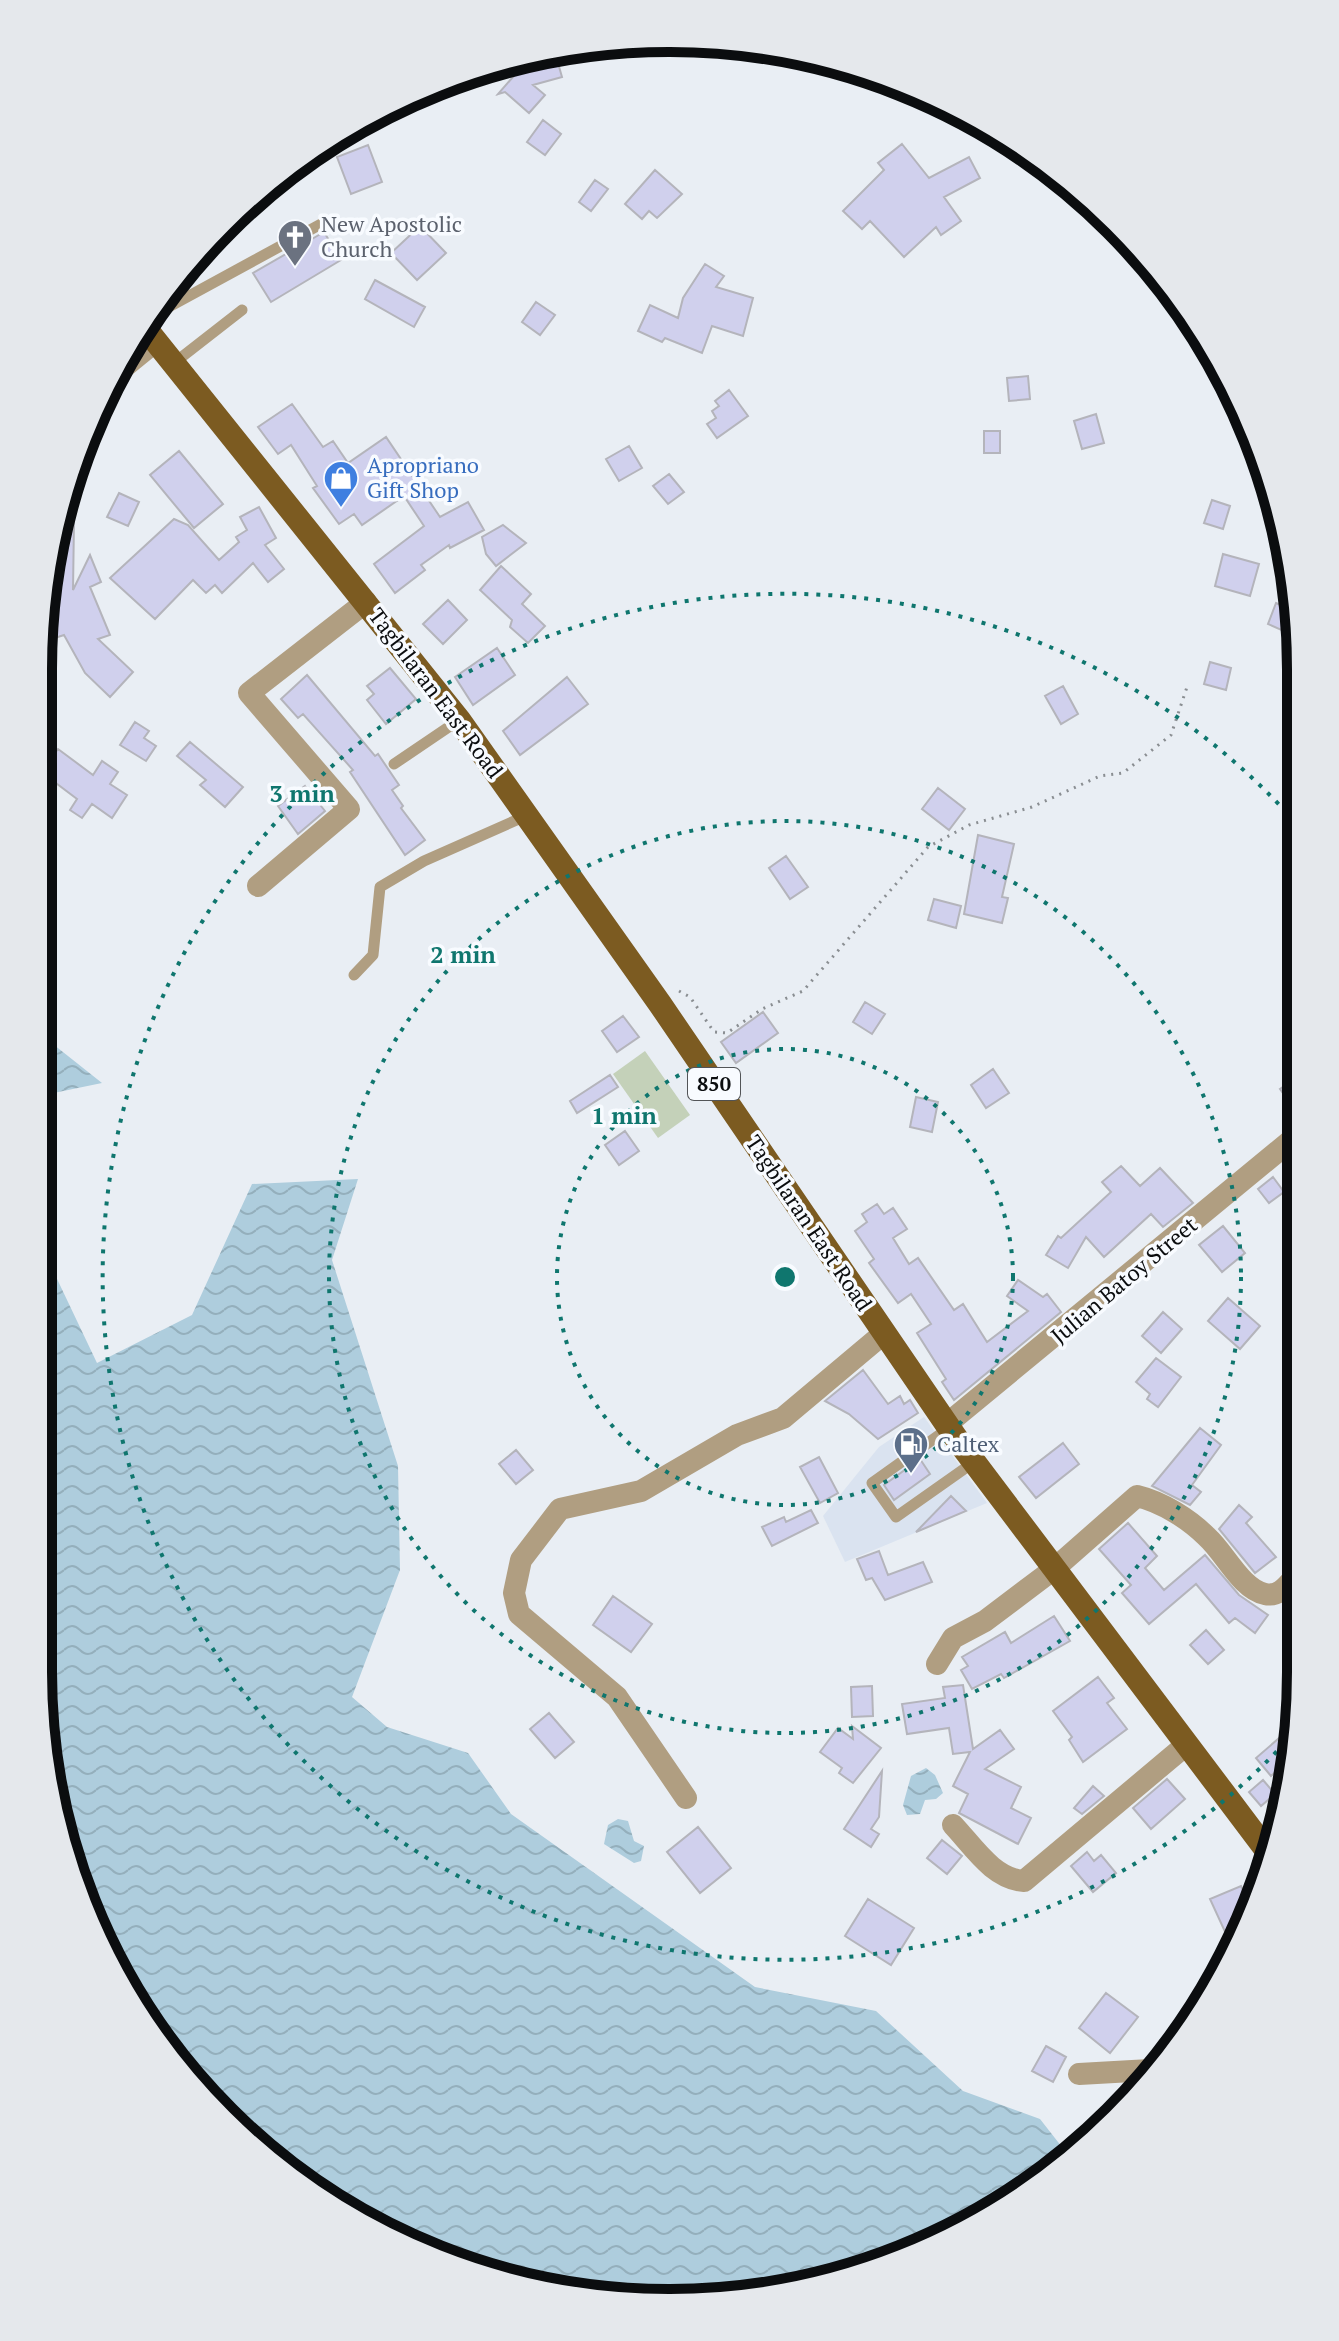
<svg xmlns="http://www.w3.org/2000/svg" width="1339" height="2341" viewBox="0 0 1339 2341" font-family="'PT Serif',serif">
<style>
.built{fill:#dae3f0}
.pitch{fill:#c4d1b9}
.water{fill:url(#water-waves)}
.building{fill:#d0d0ed;stroke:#b4b4bb;stroke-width:2}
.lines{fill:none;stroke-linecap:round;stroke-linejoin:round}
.path{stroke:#8a8e92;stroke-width:3;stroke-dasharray:2 6;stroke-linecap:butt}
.service{stroke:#b09e81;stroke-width:11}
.minor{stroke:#b09e81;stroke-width:22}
.primary{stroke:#7c5b21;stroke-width:24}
.ring{fill:none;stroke:#0f766e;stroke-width:4;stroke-dasharray:4 8}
.labels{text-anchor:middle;stroke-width:7;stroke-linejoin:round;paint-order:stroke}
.shield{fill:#f8fbff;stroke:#525457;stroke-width:2}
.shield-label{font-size:20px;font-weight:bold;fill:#0b0d0f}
.worship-label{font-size:22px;fill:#5b616d;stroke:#f8fbff;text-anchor:start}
.shop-label{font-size:22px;fill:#366cbe;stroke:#f8fbff;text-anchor:start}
.street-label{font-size:22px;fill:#0b0d0f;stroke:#f8fbff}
.service-label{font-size:22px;fill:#4e5e75;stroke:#f8fbff;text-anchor:start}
.rim{fill:none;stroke:#0b0d0f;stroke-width:10}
.centre{fill:#0f766e;stroke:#f8fbff;stroke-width:4}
.ring-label{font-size:24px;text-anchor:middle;font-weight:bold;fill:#0f766e;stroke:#f8fbff;stroke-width:7;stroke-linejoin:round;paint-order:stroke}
</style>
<defs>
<pattern id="water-waves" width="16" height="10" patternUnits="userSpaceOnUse" patternTransform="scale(2)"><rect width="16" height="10" fill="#aecddd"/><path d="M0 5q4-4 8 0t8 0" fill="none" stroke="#94afbc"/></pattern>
</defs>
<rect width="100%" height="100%" fill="#e9eef4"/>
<path class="built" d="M 924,1417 L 987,1503 L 845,1562 L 823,1516 L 879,1447 Z"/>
<path class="pitch" d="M 645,1051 L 690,1115 L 658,1138 L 613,1074 Z"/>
<path class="water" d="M 39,1033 L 102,1083 L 39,1096 Z
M 358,1179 L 332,1260 L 398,1466 L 400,1570 L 352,1697 L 387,1727 L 468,1753 L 511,1814 L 755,1987 L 876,2011 L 963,2091 L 1040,2119 L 1069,2156 L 1054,2172 L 873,2269 L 670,2303 L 506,2281 L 318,2196 L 168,2056 L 71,1874 L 38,1671 L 39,1241 L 97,1363 L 192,1315 L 252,1184 Z
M 926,1768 L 935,1775 L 943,1793 L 936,1799 L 925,1800 L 920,1814 L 907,1815 L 903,1805 L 911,1776 Z
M 618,1819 L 628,1821 L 634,1841 L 644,1846 L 641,1861 L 634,1863 L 604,1844 L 608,1825 Z"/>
<path class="building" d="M 554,49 L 562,77 L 533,85 L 545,95 L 529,113 L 505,92 L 498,94 L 527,61 L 526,56 Z
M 543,120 L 561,134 L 545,155 L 527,142 Z
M 902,144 L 929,178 L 969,157 L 980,178 L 944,197 L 961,221 L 941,235 L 936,227 L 904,257 L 870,221 L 862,229 L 843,211 L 884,170 L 878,163 Z
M 368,145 L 382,182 L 351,194 L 337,157 Z
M 655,170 L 682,194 L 657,218 L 649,211 L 642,219 L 625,204 Z
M 595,180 L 608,189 L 591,211 L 579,202 Z
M 420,226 L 446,253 L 417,280 L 391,253 Z
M 324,232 L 341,260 L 271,302 L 253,273 Z
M 705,264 L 724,276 L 716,287 L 753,298 L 743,336 L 712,326 L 702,353 L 665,338 L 662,342 L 638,331 L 650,305 L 678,318 L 683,298 Z
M 375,280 L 425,307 L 414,327 L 365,299 Z
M 536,302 L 555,315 L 540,335 L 522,322 Z
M 1028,376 L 1030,399 L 1009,401 L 1007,378 Z
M 729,390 L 748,416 L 717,438 L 707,424 L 716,418 L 712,411 L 719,406 L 715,401 Z
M 292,404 L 323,447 L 333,441 L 348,463 L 386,437 L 440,517 L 468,502 L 484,530 L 450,548 L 449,545 L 421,565 L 425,570 L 395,593 L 374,564 L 424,526 L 404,496 L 362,525 L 354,514 L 339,524 L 313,488 L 317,486 L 291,445 L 278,454 L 258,427 Z
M 1096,414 L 1104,443 L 1082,449 L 1074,421 Z
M 984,431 L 1000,431 L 1000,453 L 984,453 Z
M 629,446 L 642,468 L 619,481 L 606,459 Z
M 179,451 L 223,504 L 194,528 L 150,475 Z
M 669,474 L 684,492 L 668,504 L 653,486 Z
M 119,493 L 139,502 L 128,526 L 107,517 Z
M 1212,500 L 1230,506 L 1223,529 L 1204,523 Z
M 259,507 L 276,538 L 265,545 L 284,569 L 268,582 L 253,563 L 222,593 L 215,585 L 206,593 L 193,580 L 155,619 L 110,578 L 174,519 L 188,525 L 219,560 L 239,542 L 236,537 L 247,530 L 240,517 Z
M 61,520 L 74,521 L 73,590 L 90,555 L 101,582 L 90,587 L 110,635 L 98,639 L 133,672 L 110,697 L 85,673 L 64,635 L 55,638 L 44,608 Z
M 503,525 L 526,543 L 496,566 L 486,554 L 482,537 Z
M 1223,554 L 1259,564 L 1250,596 L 1215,586 Z
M 501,566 L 531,594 L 522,604 L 545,626 L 528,643 L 510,627 L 512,620 L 480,590 Z
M 448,600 L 467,620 L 443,644 L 423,624 Z
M 1276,603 L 1296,612 L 1299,626 L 1295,636 L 1268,624 Z
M 497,648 L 515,675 L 473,705 L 455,677 Z
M 1210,662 L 1231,668 L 1226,690 L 1204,684 Z
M 390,668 L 416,699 L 386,724 L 367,700 L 374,694 L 367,686 Z
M 307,675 L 375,756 L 378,754 L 399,785 L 392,790 L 403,806 L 401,808 L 425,840 L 405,855 L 350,772 L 353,770 L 303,714 L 298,718 L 281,699 Z
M 567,677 L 588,704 L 520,755 L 503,731 Z
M 1063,686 L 1078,714 L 1061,724 L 1045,696 Z
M 135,722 L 149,731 L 144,738 L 156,746 L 146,761 L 120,745 Z
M 190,742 L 243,787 L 225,807 L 200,785 L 206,780 L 177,756 Z
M 58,749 L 93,775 L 102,761 L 118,772 L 110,784 L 127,795 L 112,818 L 92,804 L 82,818 L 70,810 L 77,799 L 40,771 Z
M 305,786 L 325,811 L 298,834 L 278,806 Z
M 938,788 L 965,809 L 949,830 L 922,809 Z
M 978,835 L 1014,844 L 1002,897 L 1008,898 L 1002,923 L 964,914 Z
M 786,856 L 808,887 L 790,899 L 769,868 Z
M 934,899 L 961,906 L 956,928 L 928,920 Z
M 865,1002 L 885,1014 L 872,1034 L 853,1022 Z
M 763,1012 L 778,1033 L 736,1063 L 721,1042 Z
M 623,1016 L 639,1037 L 617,1052 L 602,1031 Z
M 993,1069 L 1009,1093 L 986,1108 L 971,1085 Z
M 610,1075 L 618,1087 L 577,1113 L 570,1101 Z
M 1300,1075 L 1300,1117 L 1280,1089 Z
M 916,1097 L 938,1102 L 932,1132 L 910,1127 Z
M 625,1131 L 639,1151 L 619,1165 L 605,1145 Z
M 1121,1166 L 1140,1186 L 1160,1168 L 1193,1203 L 1163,1227 L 1151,1214 L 1104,1257 L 1086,1237 L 1068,1268 L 1046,1255 L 1058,1236 L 1061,1238 L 1111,1192 L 1102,1182 Z
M 1273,1177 L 1284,1192 L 1269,1203 L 1258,1189 Z
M 877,1204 L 884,1214 L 893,1208 L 907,1229 L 893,1238 L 909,1264 L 918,1258 L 954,1310 L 963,1304 L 987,1342 L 1028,1311 L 1007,1296 L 1018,1280 L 1043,1297 L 1047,1294 L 1061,1312 L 954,1400 L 942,1382 L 946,1379 L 917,1333 L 931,1324 L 911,1294 L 898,1303 L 869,1263 L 874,1259 L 855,1231 L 867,1222 L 862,1214 Z
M 1223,1226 L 1245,1253 L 1222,1272 L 1199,1245 Z
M 1228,1298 L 1260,1326 L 1240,1349 L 1208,1321 Z
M 1163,1312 L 1182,1329 L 1161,1353 L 1142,1336 Z
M 1156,1358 L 1181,1377 L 1158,1407 L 1147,1399 L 1150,1394 L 1136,1382 Z
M 863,1370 L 888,1404 L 900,1396 L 904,1404 L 910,1400 L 918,1413 L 878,1439 L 849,1414 L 825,1401 Z
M 1200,1428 L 1221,1445 L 1192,1485 L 1201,1492 L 1190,1505 L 1152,1486 Z
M 1063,1443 L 1079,1464 L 1036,1498 L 1019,1477 Z
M 516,1450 L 533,1470 L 516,1484 L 499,1464 Z
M 819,1457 L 838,1493 L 820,1503 L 800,1467 Z
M 920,1459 L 930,1474 L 894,1500 L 884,1485 Z
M 951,1496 L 966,1511 L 916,1532 Z
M 1239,1505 L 1252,1517 L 1246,1523 L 1276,1557 L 1255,1573 L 1219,1529 Z
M 811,1510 L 818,1523 L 772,1546 L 762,1527 L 784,1517 L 786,1522 Z
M 1128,1523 L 1157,1556 L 1145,1568 L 1164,1590 L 1205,1555 L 1239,1595 L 1268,1615 L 1255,1633 L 1235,1618 L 1229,1623 L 1196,1584 L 1149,1624 L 1122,1593 L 1131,1585 L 1099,1549 Z
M 879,1551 L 888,1575 L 923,1562 L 932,1582 L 885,1600 L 872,1578 L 866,1580 L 857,1559 Z
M 613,1596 L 652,1624 L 631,1652 L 593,1625 Z
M 1054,1616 L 1070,1641 L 1004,1678 L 1001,1674 L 972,1689 L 961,1670 L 968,1666 L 962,1657 L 1005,1632 L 1011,1643 Z
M 1206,1630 L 1224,1650 L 1208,1664 L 1190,1645 Z
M 1098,1677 L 1114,1698 L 1107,1703 L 1127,1729 L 1083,1762 L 1069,1740 L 1072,1737 L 1053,1711 Z
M 963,1685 L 973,1749 L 1000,1730 L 1014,1749 L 985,1769 L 1021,1787 L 1011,1808 L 1031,1818 L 1018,1844 L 959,1813 L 968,1794 L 953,1786 L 970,1752 L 953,1754 L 949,1728 L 907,1734 L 902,1704 L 945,1698 L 943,1687 Z
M 872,1686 L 873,1716 L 852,1717 L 851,1687 Z
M 549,1713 L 574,1742 L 555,1758 L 530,1729 Z
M 852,1726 L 881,1748 L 853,1783 L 839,1773 L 842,1768 L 820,1752 L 838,1728 L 853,1739 Z
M 1285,1733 L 1294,1744 L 1290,1759 L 1271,1776 L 1256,1758 Z
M 882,1771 L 879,1817 L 871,1829 L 879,1834 L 871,1847 L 844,1829 Z
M 1167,1779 L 1185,1799 L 1151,1829 L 1133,1808 Z
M 1263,1780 L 1275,1794 L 1261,1806 L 1249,1792 Z
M 1093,1786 L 1104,1796 L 1082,1814 L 1074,1808 Z
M 698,1827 L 731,1868 L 700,1893 L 667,1852 Z
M 942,1840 L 962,1856 L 947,1874 L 927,1858 Z
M 1087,1852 L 1094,1861 L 1101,1855 L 1116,1873 L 1093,1892 L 1071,1866 Z
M 1241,1886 L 1251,1908 L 1232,1947 L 1210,1899 Z
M 868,1899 L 914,1928 L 891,1965 L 845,1936 Z
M 1106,1993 L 1138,2017 L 1110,2053 L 1079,2028 Z
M 1046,2046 L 1066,2057 L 1053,2082 L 1032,2071 Z"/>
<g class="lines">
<path class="path" d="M 679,991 L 690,997 L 714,1032 L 727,1033 L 762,1009 L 803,991 L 928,847 L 969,825 L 1032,807 L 1100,776 L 1123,773 L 1171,735 L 1188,684"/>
<path class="service" d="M 143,321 L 321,224
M 174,363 L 242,310
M 394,764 L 459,720
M 354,975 L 373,955 L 380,887 L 424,861 L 528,815
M 949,1428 L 872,1483 L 896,1517 L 974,1462"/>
<path class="minor" d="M 118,372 L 156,341
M 258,886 L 349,809 L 249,693 L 366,602
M 947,1424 L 1300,1133
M 937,1664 L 953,1638 L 985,1621 L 1054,1569 L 1137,1496 C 1162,1502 1189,1519 1207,1537 C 1225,1553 1241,1589 1265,1594 C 1281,1598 1290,1581 1300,1571
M 686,1798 L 617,1697 L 519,1614 L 514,1593 L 521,1560 L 560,1509 L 641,1491 L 737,1435 L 783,1418 L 883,1334
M 953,1825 C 973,1846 993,1879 1024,1881 L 1186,1745
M 1079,2074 L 1150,2070"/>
<path class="primary" d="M 142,324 L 459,720 L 660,1004 L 956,1438 L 1271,1856"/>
</g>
<g class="ring">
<circle cx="785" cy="1277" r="228"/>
<circle cx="785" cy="1277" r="456"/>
<path d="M1293 1734A683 683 0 1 1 1297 824"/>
</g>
<defs>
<g id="church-pin" transform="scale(1.8)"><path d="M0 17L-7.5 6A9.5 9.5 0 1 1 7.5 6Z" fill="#6b7280" stroke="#f8fbff"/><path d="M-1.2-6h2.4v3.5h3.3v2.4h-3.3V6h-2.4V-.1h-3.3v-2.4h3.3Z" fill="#fff"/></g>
<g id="shop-pin" transform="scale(1.8)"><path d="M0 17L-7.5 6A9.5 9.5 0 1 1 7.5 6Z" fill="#3f7fe0" stroke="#f8fbff"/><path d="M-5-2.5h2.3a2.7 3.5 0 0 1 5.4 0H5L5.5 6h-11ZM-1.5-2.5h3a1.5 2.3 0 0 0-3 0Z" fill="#fff"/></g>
<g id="fuel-pin" transform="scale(1.8)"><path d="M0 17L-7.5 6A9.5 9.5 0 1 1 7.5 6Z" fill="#5c6f8a" stroke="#f8fbff"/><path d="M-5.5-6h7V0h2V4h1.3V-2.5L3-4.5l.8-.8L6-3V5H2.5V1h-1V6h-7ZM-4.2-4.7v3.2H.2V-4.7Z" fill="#fff"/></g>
</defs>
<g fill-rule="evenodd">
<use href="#church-pin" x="295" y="237"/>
<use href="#shop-pin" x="341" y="478"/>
<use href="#fuel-pin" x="911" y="1444"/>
</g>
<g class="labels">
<rect class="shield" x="688" y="1068" width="52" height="32" rx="6"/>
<g class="shield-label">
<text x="714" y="1091">850</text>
</g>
<g class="worship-label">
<text x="321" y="232">New Apostolic<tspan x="321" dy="25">Church</tspan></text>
</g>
<g class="shop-label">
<text x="367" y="473">Apropriano<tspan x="367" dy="25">Gift Shop</tspan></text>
</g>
<g class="street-label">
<text transform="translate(436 693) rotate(53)" y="8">Tagbilaran East Road</text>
<text transform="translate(809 1223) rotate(56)" y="8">Tagbilaran East Road</text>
<text transform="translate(1124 1280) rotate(-40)" y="8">Julian Batoy Street</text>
</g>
<g class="service-label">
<text x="937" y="1452">Caltex</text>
</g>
</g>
<path d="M0 0H1339V2341H0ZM669 52H670A617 617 0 0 1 1287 669V1672A617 617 0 0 1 670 2289H669A617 617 0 0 1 52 1672V669A617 617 0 0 1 669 52Z" fill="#e5e8ec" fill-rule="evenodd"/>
<path class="rim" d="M669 52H670A617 617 0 0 1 1287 669V1672A617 617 0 0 1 670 2289H669A617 617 0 0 1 52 1672V669A617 617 0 0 1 669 52Z"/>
<circle cx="785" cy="1277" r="12" class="centre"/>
<g class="ring-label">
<text x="302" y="802">3 min</text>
<text x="463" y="963">2 min</text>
<text x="624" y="1124">1 min</text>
</g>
</svg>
